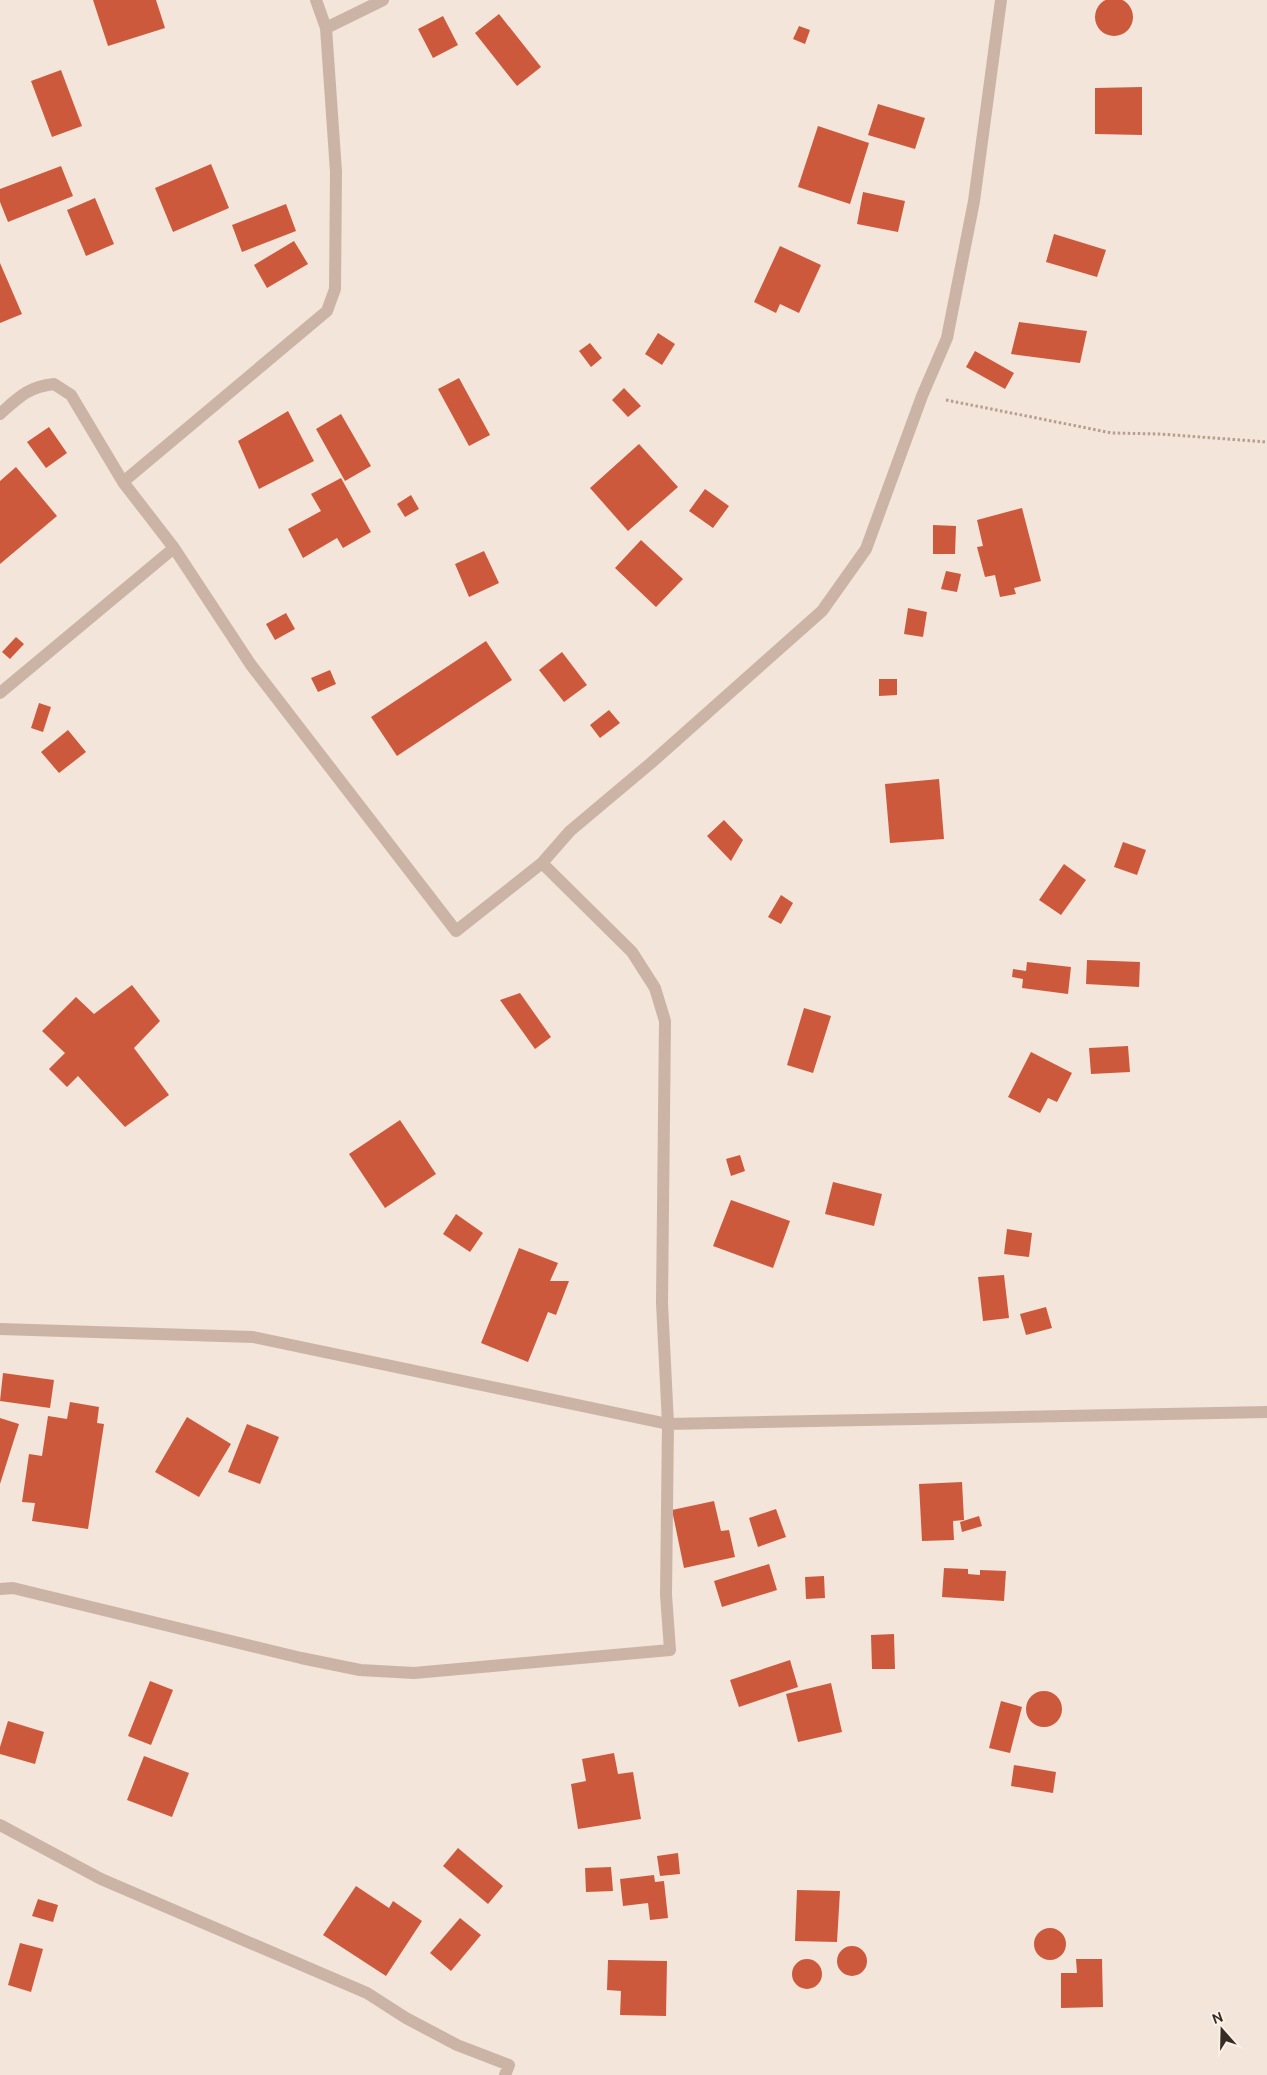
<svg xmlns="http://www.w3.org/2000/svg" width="1267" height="2075" viewBox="0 0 1267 2075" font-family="Ubuntu,sans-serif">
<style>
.building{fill:#cd593d}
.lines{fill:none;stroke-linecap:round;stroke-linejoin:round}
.path{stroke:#b79e8f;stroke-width:3;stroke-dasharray:2.5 2.5;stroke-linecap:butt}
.street{stroke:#cbb4a5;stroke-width:12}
</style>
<rect width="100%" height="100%" fill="#f3e5d9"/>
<path class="building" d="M1095 17a19 19 0 1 1 38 0a19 19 0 1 1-38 0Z
M 93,0 L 156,0 L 165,28 L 108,46 Z
M 499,14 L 541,67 L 517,86 L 475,33 Z
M 443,16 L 458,45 L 433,58 L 418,29 Z
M 799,26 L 810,30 L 805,44 L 793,39 Z
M 61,70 L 82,126 L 52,137 L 31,81 Z
M 1142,87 L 1142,135 L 1095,134 L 1095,88 Z
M 878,104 L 925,118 L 915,149 L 868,135 Z
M 818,126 L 869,143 L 850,204 L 798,187 Z
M 211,164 L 229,208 L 173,232 L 155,188 Z
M 61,166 L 73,196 L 8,222 L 0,202 L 0,189 Z
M 863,192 L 905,201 L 898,232 L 857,224 Z
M 95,198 L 114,244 L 86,256 L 67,210 Z
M 286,204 L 296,231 L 242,252 L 232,225 Z
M 1054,234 L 1106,250 L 1097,277 L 1046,262 Z
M 294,241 L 308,264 L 267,288 L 254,265 Z
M 780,246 L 821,265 L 799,313 L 780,304 L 776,313 L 754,302 Z
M 0,263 L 22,314 L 0,323 Z
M 1019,322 L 1087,331 L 1080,363 L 1011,354 Z
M 658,333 L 675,344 L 662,365 L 645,354 Z
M 590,343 L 602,358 L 591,367 L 579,351 Z
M 975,351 L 1014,373 L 1005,389 L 966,367 Z
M 459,378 L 490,435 L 469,446 L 438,389 Z
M 624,388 L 641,406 L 628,417 L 612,400 Z
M 288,411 L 314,461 L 259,489 L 238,441 Z
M 341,414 L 371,466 L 345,481 L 316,429 Z
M 49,427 L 67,453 L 46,468 L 27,442 Z
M 639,444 L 678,487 L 628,531 L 590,488 Z
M 16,467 L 57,516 L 0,564 L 0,481 Z
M 341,478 L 371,532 L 343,548 L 337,538 L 303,558 L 288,529 L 321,511 L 311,494 Z
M 705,489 L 729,506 L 713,528 L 689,511 Z
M 411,495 L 419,509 L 405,517 L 397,504 Z
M 1022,508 L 1041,581 L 1014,588 L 1016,594 L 1000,597 L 995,575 L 985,577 L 977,547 L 983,546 L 977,520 Z
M 933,525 L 956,526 L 955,554 L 933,554 Z
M 641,540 L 683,579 L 656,607 L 615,568 Z
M 484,551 L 499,583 L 469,597 L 455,564 Z
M 946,571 L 961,574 L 957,592 L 941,589 Z
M 908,608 L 927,612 L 923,637 L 904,634 Z
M 286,613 L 295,629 L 275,640 L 266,624 Z
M 16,637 L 24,644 L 10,659 L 2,652 Z
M 486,641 L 512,680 L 397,756 L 371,717 Z
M 562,652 L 587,685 L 564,702 L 539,670 Z
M 330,670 L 336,684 L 318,692 L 311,678 Z
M 879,679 L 897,679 L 897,695 L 879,696 Z
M 39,703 L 51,707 L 43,732 L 31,728 Z
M 609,710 L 620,723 L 600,738 L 590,725 Z
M 68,730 L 86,752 L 59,773 L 41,752 Z
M 939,779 L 944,839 L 890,843 L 885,784 Z
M 724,820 L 743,840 L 731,861 L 707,836 Z
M 1123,842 L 1146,850 L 1137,875 L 1114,867 Z
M 1064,864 L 1086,880 L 1061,915 L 1039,900 Z
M 781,895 L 793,903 L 781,924 L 768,917 Z
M 1087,960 L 1140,962 L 1139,987 L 1086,984 Z
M 1027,962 L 1071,967 L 1068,994 L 1022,988 L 1023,979 L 1012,977 L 1013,969 L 1026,971 Z
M 132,985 L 160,1021 L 134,1048 L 169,1095 L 125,1127 L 78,1076 L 67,1087 L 49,1069 L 65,1053 L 42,1031 L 76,997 L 94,1014 Z
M 520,993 L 551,1037 L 535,1049 L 500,1000 Z
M 804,1008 L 831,1016 L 813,1073 L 787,1065 Z
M 1128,1046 L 1130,1072 L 1091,1074 L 1089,1048 Z
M 1031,1052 L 1072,1073 L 1057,1102 L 1048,1098 L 1040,1113 L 1008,1097 Z
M 400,1120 L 436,1174 L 385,1208 L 349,1154 Z
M 740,1155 L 745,1171 L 731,1176 L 726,1159 Z
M 833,1182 L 882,1194 L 874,1226 L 825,1214 Z
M 731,1200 L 790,1221 L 773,1268 L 713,1246 Z
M 456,1214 L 483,1233 L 470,1252 L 443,1234 Z
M 1007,1229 L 1032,1233 L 1029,1257 L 1004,1254 Z
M 519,1248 L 558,1263 L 550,1281 L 569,1281 L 556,1315 L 548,1312 L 528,1362 L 481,1343 Z
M 1004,1275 L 1009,1318 L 983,1321 L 978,1277 Z
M 1046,1307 L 1052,1328 L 1026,1335 L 1020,1314 Z
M 3,1373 L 54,1380 L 50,1408 L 0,1401 Z
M 70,1402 L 99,1407 L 97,1423 L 104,1424 L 88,1529 L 32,1521 L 35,1503 L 22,1502 L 29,1454 L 42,1456 L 48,1416 L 67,1419 Z
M 187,1417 L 231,1444 L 199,1497 L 155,1472 Z
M 0,1418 L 19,1424 L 0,1484 Z
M 247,1424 L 279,1437 L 260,1484 L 228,1472 Z
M 962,1482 L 964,1520 L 953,1521 L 954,1540 L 922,1541 L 919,1484 Z
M 714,1501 L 721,1531 L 729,1530 L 735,1557 L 684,1568 L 672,1510 Z
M 776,1509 L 786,1537 L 758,1547 L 749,1518 Z
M 979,1516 L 982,1526 L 962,1532 L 960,1522 Z
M 769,1564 L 777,1590 L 722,1607 L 714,1581 Z
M 944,1568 L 968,1569 L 968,1574 L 980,1575 L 980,1570 L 1006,1571 L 1004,1601 L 942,1597 Z
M 824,1576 L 825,1598 L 806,1599 L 805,1577 Z
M 894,1634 L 895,1669 L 872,1669 L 871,1635 Z
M 790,1660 L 798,1687 L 739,1707 L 730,1680 Z
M 150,1681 L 173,1690 L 151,1745 L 128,1736 Z
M 831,1683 L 842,1732 L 798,1742 L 786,1694 Z
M1026 1709a18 18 0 1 1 36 0a18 18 0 1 1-36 0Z
M 1001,1701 L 1022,1707 L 1010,1753 L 989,1748 Z
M 8,1721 L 44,1732 L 35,1764 L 0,1754 L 0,1747 Z
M 614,1753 L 618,1774 L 633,1772 L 641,1819 L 578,1829 L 571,1784 L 586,1781 L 582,1759 Z
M 144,1756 L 189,1773 L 172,1817 L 127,1800 Z
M 1014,1765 L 1056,1772 L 1053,1793 L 1011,1786 Z
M 458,1848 L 503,1886 L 488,1904 L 443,1866 Z
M 678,1853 L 680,1874 L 660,1876 L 657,1856 Z
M 611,1867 L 613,1891 L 586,1892 L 585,1868 Z
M 654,1875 L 655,1882 L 664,1881 L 668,1918 L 650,1920 L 648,1903 L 623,1906 L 620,1879 Z
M 356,1886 L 389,1908 L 393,1901 L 422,1921 L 386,1976 L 323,1935 Z
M 797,1890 L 840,1891 L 837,1942 L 795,1941 Z
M 38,1899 L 58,1905 L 53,1922 L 32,1916 Z
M 460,1918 L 481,1935 L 451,1971 L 430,1953 Z
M1034 1944a16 16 0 1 1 32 0a16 16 0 1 1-32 0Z
M 20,1943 L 43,1949 L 31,1992 L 8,1985 Z
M837 1961a15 15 0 1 1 30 0a15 15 0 1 1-30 0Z
M 1076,1959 L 1102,1959 L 1103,2007 L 1061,2008 L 1061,1973 L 1077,1973 Z
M792 1974a15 15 0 1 1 30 0a15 15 0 1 1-30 0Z
M 608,1960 L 667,1961 L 666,2016 L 620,2015 L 621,1991 L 607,1990 Z"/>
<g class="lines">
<path class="path" d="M 946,400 L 1112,433 L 1160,434 L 1267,442"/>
<path class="street" d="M 326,28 L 383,0
M 0,414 C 19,397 28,387 54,384 L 71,395 L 123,482 L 174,548 L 251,665 L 456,931 L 542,863 L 570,831 L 651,763 L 822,611 L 866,549 L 922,396 L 947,338 L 974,201 L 1001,0
M 123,482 L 327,311 L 335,289 L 336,172 L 326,28 L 316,0
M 0,693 L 174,548
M 0,1329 L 253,1337 L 668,1424 L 1267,1412
M 0,1589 L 13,1588 L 301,1658 L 360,1670 L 414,1673 L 670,1650 L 666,1595 L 668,1424 L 662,1303 L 665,1021 L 655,988 L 632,952 L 542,863
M 0,1825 L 101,1879 L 367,1993 L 406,2018 L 457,2045 L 509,2065 L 505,2075"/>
</g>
<g transform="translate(1222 2030) rotate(340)" stroke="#faf0e6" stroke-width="4" paint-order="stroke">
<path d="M0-4L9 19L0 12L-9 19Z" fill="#372b26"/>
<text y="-8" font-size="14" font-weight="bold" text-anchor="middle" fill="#372b26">N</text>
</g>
</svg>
